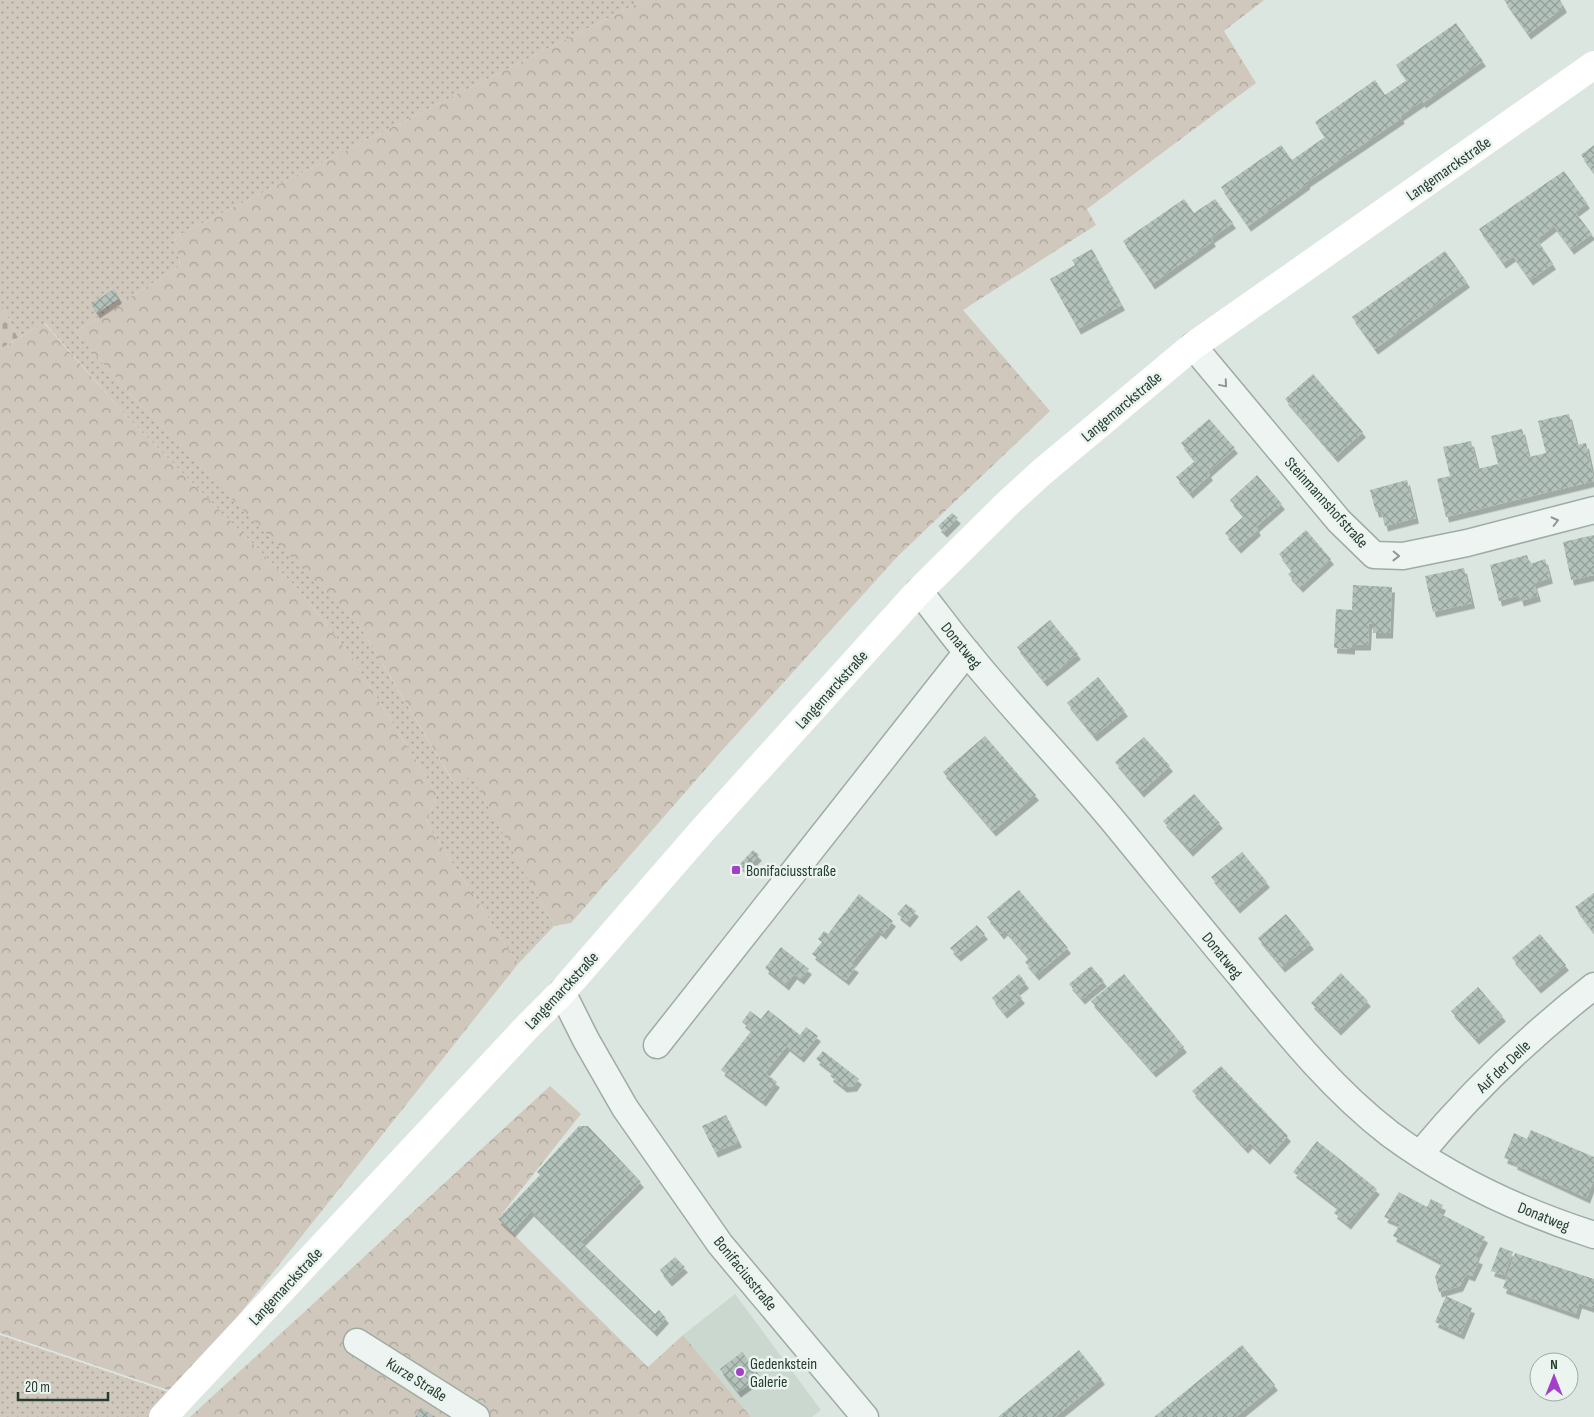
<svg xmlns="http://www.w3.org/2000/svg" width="1594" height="1417" viewBox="0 0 1594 1417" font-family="'Sofia Sans Condensed',sans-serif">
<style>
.built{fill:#cad8d0}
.grass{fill:url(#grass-dots)}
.forest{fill:url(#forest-crowns)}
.cemetery{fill:url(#cemetery-stones)}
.building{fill:url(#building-cross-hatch);filter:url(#shadow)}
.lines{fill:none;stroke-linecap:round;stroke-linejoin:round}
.street-casing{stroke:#9eaca4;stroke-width:29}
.street{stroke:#eef4f1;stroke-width:26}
.secondary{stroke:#fff;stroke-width:28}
.oneway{stroke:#8a9891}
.poi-dot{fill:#a340cb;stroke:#ebf4ef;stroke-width:2}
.labels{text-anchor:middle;stroke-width:5;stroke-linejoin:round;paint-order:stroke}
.street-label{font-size:16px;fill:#263c31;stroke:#ebf4ef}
.poi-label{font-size:16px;fill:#263c31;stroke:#ebf4ef;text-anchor:start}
</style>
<defs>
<pattern id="grass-dots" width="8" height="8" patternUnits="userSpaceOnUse" patternTransform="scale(1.25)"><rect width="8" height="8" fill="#d0c8bd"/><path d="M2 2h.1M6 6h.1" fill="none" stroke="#a9a49a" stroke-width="1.8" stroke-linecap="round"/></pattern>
<pattern id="forest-crowns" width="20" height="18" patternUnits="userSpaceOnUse" patternTransform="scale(1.25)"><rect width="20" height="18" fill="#d0c8bd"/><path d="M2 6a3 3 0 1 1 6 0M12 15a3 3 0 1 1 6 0" fill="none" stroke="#a9a49a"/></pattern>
<pattern id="cemetery-stones" width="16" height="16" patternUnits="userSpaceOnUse" patternTransform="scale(1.25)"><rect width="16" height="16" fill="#d0c8bd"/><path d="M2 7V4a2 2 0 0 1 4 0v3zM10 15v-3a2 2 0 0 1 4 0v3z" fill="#a9a49a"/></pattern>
<pattern id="building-cross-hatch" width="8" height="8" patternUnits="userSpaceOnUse" patternTransform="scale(1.25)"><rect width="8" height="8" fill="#b3c2ba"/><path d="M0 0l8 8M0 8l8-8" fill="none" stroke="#919f98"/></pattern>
<filter id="shadow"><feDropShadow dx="3" dy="5.5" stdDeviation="0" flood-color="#0004"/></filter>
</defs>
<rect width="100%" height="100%" fill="#dce6e0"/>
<path class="built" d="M 735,1294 L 821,1410 L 812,1417 L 751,1417 L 683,1335 Z"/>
<path class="grass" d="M 0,0 L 644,0 L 175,237 L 180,266 L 75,332 L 142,407 L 358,623 L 455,785 L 471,775 L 554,926 L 518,964 L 426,822 L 437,794 L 351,656 L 298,589 L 127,417 L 45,323 L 18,338 L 0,302 Z
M 0,1335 L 174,1394 L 153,1417 L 0,1417 Z"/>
<path class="forest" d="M 644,0 L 1264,0 L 1224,31 L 1256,83 L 1087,209 L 1096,225 L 963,310 L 1050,411 L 897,557 L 717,756 L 571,923 L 554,926 L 471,776 L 456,786 L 358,623 L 252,519 L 142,407 L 75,332 L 180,266 L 175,237 Z
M 44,323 L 127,417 L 298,589 L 351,656 L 437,794 L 426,822 L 518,964 L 177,1393 L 0,1333 L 0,349 Z
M 550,1086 L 581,1114 L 498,1219 L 648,1367 L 683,1335 L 751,1417 L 190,1417 Z"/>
<path class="cemetery" d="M 0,302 L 18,338 L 0,349 Z"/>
<path class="building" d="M 1504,0 L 1560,0 L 1564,7 L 1528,34 Z
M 1456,23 L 1483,61 L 1423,103 L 1422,101 L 1400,116 L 1402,118 L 1307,182 L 1307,184 L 1248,226 L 1221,187 L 1281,145 L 1292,160 L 1325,137 L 1315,122 L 1375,80 L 1385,95 L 1407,80 L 1396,65 Z
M 1594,145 L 1594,173 L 1581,155 Z
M 1564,171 L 1587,203 L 1575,212 L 1592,234 L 1571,249 L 1554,226 L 1537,239 L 1553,264 L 1530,280 L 1513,256 L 1503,263 L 1479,229 Z
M 1184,199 L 1194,213 L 1215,199 L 1233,223 L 1211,238 L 1213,241 L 1152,284 L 1123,241 Z
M 1092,249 L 1122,305 L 1078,329 L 1050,279 L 1075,265 L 1072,260 Z
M 1445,251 L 1467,282 L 1375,349 L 1352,317 Z
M 114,289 L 119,298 L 97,313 L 91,304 Z
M 1313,374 L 1363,432 L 1335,457 L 1285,399 Z
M 1569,414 L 1577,445 L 1586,443 L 1594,481 L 1446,517 L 1437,479 L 1450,476 L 1443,447 L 1471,441 L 1478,469 L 1498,464 L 1491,436 L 1522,429 L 1529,457 L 1546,453 L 1538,421 Z
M 1209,419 L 1235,448 L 1208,472 L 1210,475 L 1190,493 L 1176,477 L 1195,461 L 1181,443 Z
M 1257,475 L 1282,504 L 1256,527 L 1258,530 L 1238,548 L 1225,533 L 1244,516 L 1230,500 Z
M 1407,480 L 1416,518 L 1385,526 L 1381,511 L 1376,512 L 1370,490 Z
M 952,513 L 958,518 L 944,532 L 938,526 Z
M 1306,530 L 1331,559 L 1300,587 L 1288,574 L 1292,571 L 1279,554 Z
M 1594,535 L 1594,575 L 1571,580 L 1563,542 Z
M 1527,555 L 1530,564 L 1545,559 L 1550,578 L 1534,583 L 1538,596 L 1521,601 L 1519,595 L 1499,601 L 1490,565 Z
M 1464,568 L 1472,603 L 1433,612 L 1425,576 Z
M 1353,585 L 1392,587 L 1390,633 L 1373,633 L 1373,624 L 1369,623 L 1368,645 L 1352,645 L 1352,649 L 1334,648 L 1336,609 L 1352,610 Z
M 1050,620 L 1078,654 L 1044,681 L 1017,647 Z
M 1098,677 L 1125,711 L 1094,736 L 1067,703 Z
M 985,736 L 1036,795 L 993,831 L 943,772 Z
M 1144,737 L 1170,766 L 1141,792 L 1115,762 Z
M 1194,794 L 1220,823 L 1190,851 L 1163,821 Z
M 753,850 L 759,855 L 745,870 L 739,865 Z
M 1242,852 L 1267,882 L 1237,908 L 1211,877 Z
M 1019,890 L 1068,948 L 1036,975 L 1025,962 L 1029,958 L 1005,930 L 1001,934 L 987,917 Z
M 1594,893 L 1594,933 L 1575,907 Z
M 859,894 L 893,921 L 883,934 L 878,930 L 851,964 L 856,967 L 846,980 L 812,954 L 822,942 L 818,939 L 824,931 L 828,934 Z
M 906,904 L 916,911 L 907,922 L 897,914 Z
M 1286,914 L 1311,944 L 1282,967 L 1258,938 Z
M 977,925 L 985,934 L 958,956 L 950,948 Z
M 1540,934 L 1566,965 L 1538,988 L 1512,958 Z
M 781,947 L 809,969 L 801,979 L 794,974 L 786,985 L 765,968 Z
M 1091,966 L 1104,981 L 1082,999 L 1069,984 Z
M 1341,973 L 1368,1001 L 1338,1030 L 1311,1003 Z
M 1019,974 L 1026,983 L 1016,991 L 1022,998 L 1004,1013 L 992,998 Z
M 1124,974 L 1184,1047 L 1153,1072 L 1091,1001 Z
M 1478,987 L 1503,1016 L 1476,1039 L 1451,1011 Z
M 768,1010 L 800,1035 L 806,1027 L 818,1036 L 801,1057 L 787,1046 L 765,1073 L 777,1082 L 763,1101 L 721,1070 L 752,1030 L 742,1022 L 750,1011 L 761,1019 Z
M 823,1051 L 859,1079 L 854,1086 L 844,1087 L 830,1076 L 833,1072 L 816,1059 Z
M 1221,1066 L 1288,1136 L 1267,1159 L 1250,1143 L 1245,1148 L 1192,1091 Z
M 726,1115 L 739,1142 L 715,1152 L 702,1126 Z
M 579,1126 L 588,1126 L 641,1182 L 581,1242 L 655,1314 L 659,1310 L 666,1318 L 654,1331 L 531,1211 L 512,1232 L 498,1219 L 540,1175 L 537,1172 Z
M 1531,1130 L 1594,1157 L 1594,1179 L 1587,1198 L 1514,1164 L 1515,1162 L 1504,1158 L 1514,1133 L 1527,1139 Z
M 1317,1141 L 1377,1189 L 1348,1224 L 1334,1213 L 1338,1207 L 1293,1172 Z
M 1399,1192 L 1427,1207 L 1431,1199 L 1443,1205 L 1439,1213 L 1485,1237 L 1475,1257 L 1480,1259 L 1472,1276 L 1466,1274 L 1460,1286 L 1439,1292 L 1435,1277 L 1442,1262 L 1393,1236 L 1400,1224 L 1384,1217 Z
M 1500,1247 L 1513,1252 L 1504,1275 L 1491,1271 Z
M 1515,1253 L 1594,1279 L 1594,1308 L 1579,1303 L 1576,1314 L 1503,1288 Z
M 675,1257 L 685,1267 L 669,1281 L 660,1270 Z
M 1446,1296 L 1472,1308 L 1461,1334 L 1435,1322 Z
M 1242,1345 L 1275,1385 L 1248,1407 L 1236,1417 L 1154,1417 Z
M 1079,1350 L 1102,1379 L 1055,1417 L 998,1417 Z
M 742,1352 L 760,1376 L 738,1392 L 720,1369 Z
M 421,1408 L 436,1417 L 415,1417 Z"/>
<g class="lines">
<g class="street-casing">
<path id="street" d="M 1193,346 L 1339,521 L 1374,555 L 1403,556 L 1467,543 L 1594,510
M 919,591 C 935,611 950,632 966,651 C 1015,712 1070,768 1119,828 C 1160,878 1201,929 1243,979 C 1288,1034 1333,1090 1390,1134 C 1451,1179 1522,1212 1594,1235
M 562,992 L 586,1040 L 625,1108 L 720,1244 L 865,1417
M 657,1045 L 967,652
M 1420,1154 C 1472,1091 1530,1036 1594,986
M 357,1342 L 476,1417"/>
</g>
<use href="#street" class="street"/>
<path class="secondary" d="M 163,1417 L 527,1027 L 562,992 L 702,831 L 919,591 L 1008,503 L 1042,472 L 1193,346 L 1594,65"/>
</g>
<defs><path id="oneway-chevron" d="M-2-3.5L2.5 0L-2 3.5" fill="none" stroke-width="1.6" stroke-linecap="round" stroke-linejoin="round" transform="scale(1.25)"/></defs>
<g class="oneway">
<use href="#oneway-chevron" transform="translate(1224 384) rotate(50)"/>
<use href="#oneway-chevron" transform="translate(1555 521) rotate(-14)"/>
<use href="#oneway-chevron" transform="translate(1396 556) rotate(1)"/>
</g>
<g class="poi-dot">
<rect x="731" y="865" width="10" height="10" rx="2.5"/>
<circle cx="740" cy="1372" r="5"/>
</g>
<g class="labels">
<g class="street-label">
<text transform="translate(1448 168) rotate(-35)" y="6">Langemarckstraße</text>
<text transform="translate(1121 406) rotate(-40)" y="6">Langemarckstraße</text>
<text transform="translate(1327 502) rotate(48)" y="6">Steinmannshofstraße</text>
<text transform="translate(962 645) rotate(51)" y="6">Donatweg</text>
<text transform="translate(831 689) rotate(-48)" y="6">Langemarckstraße</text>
<text transform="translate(1223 955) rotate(51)" y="6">Donatweg</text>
<text transform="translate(561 990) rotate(-47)" y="6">Langemarckstraße</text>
<text transform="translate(1503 1066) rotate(-44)" y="6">Auf der Delle</text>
<text transform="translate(1544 1216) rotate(22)" y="6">Donatweg</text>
<text transform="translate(746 1273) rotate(51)" y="6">Bonifaciusstraße</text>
<text transform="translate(285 1286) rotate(-47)" y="6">Langemarckstraße</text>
<text transform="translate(417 1379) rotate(32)" y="6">Kurze Straße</text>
</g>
<g class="poi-label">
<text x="746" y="876">Bonifaciusstraße</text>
<text x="750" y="1369">Gedenkstein<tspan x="750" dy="18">Galerie</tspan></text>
</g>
</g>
<g transform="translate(1554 1377)"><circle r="24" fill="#ebf4ef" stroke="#9caaa3"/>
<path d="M0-4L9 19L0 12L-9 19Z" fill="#a340cb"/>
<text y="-8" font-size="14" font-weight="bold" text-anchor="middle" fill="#263c31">N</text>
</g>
<path d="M18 1392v8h90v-8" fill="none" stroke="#263c31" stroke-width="2.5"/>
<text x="25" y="1392" font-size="15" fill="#263c31" stroke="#ebf4ef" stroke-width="4" paint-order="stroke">20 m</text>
</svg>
